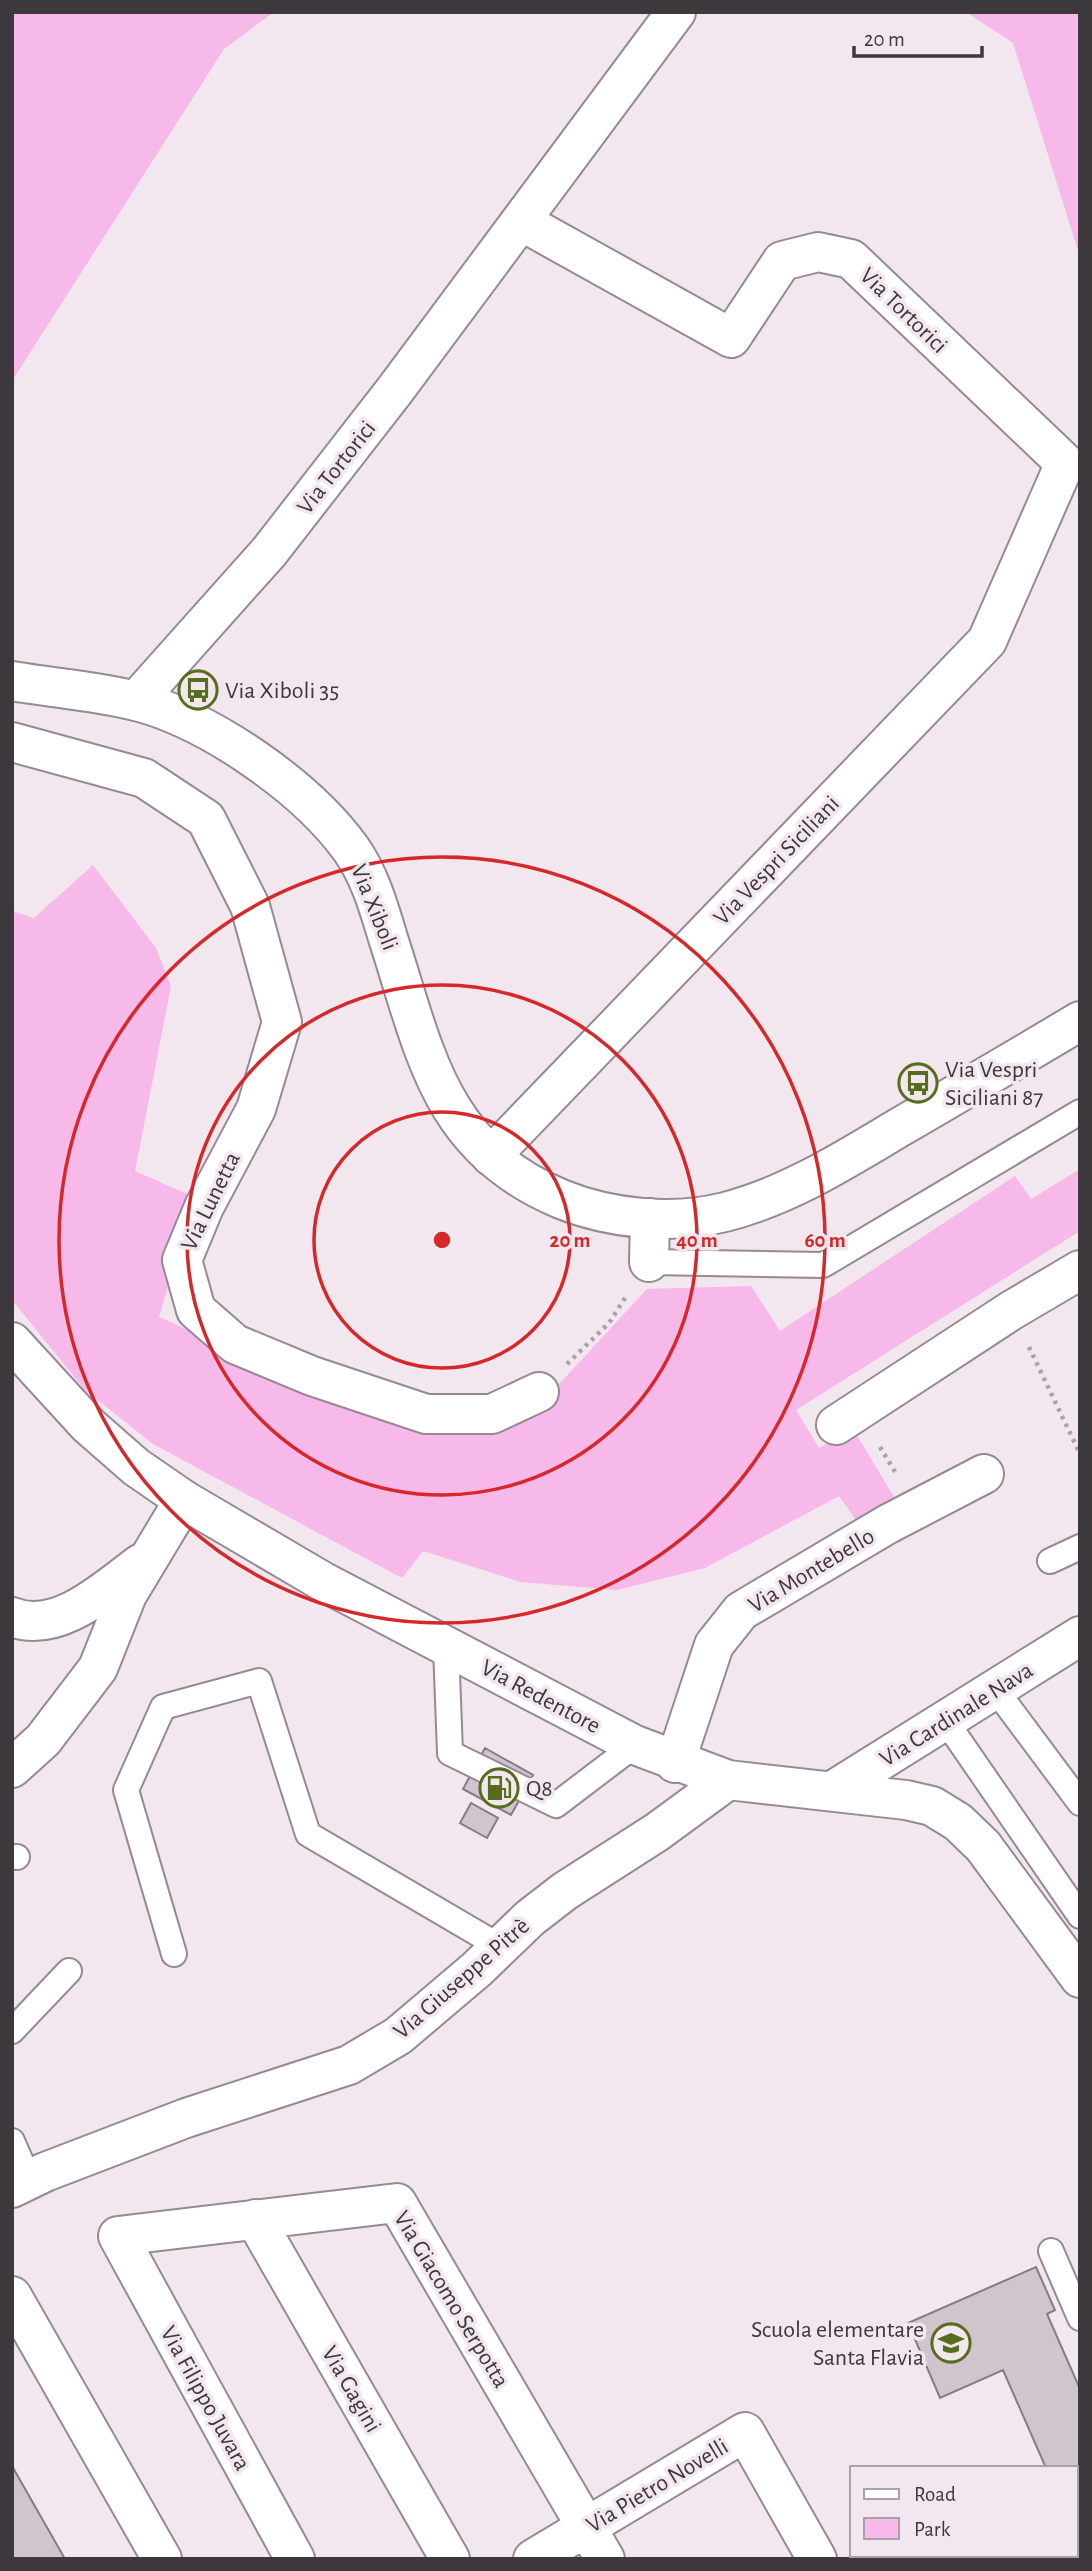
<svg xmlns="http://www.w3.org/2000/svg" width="1092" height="2571" viewBox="0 0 1092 2571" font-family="'Alegreya Sans',sans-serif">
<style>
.green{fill:#f7b8ea}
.building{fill:#d0c4ce;stroke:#867b83;stroke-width:2}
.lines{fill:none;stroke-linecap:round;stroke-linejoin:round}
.service-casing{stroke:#958a93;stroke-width:28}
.minor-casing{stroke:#958a93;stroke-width:42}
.tertiary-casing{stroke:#958a93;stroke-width:42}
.path{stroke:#aba2a9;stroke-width:4.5;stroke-dasharray:3.5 5;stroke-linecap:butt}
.service{stroke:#fff;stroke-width:24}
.minor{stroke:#fff;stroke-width:38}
.tertiary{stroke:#fff;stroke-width:38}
.ring{fill:none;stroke:#d62828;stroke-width:3.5}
.labels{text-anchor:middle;stroke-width:7;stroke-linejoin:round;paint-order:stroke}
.street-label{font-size:24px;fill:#3d383c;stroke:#f2e6ef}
.poi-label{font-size:24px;fill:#3d383c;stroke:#f2e6ef;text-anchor:start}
.centre{fill:#d62828;stroke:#f2e6ef;stroke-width:3.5}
.ring-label{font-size:21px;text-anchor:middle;font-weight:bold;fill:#d62828;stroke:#f2e6ef;stroke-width:7;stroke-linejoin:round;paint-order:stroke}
</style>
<rect width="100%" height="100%" fill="#f2e6ef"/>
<path class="green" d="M 12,12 L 274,12 L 224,49 L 12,381 Z
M 966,12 L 1080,12 L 1080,257 L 1013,43 Z
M 93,865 L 156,948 L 171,986 L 135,1171 L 194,1197 L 159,1317 L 402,1425 L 523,1411 L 561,1382 L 647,1289 L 751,1286 L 780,1331 L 1015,1176 L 1031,1199 L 1080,1169 L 1080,1231 L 796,1410 L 819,1448 L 853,1429 L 899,1505 L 861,1527 L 839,1496 L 705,1568 L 617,1590 L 521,1582 L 423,1551 L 402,1578 L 153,1444 L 85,1390 L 12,1300 L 12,911 L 34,918 Z"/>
<path class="building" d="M 485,1748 L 533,1775 L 511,1815 L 463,1789 Z
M 471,1803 L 498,1818 L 487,1838 L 460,1823 Z
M 1036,2267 L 1055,2310 L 1047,2314 L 1080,2389 L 1080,2545 L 1076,2537 L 1076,2468 L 1046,2468 L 1003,2370 L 940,2398 L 908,2323 Z
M 12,2466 L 65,2559 L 12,2559 Z"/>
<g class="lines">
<g class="service-casing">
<path id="service" d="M 649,1262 L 823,1265 L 1080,1112
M 1050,1561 L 1080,1547
M 446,1647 L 450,1753 L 556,1805 L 635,1745
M 995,1689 L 1080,1803
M 945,1720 L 1080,1916
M 12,1857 L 17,1857
M 174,1954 L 126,1790 L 163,1707 L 259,1681 L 308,1834 L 499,1946
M 12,2031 L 69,1971
M 12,2141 L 29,2180
M 1051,2251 L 1080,2318"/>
</g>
<g class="minor-casing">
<path id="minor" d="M 136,701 L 269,552 L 395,390 L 676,12
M 12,742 L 144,778 L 206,819 L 250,906 L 282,1022 L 256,1109 L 204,1207 L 182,1260 L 196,1310 L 235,1344 L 312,1376 L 426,1414 L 492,1414 L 539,1392
M 491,1156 L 987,641 L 1065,463 L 851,259 L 818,252 L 782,261 L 731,338 L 521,221
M 649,1262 L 650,1218
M 836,1425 L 1012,1310 L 1080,1270
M 12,1617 C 58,1635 106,1589 140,1564
M 675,1763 L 714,1645 L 741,1611 L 888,1524 L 984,1474
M 12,1768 L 43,1740 L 98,1668 L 127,1595 L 184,1500
M 832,1791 L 1080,1636
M 12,2188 L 45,2172 L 186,2118 L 349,2065 L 398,2036 L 477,1969 L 530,1918 L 565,1891 L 657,1832 L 728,1780
M 255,2219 L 450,2559
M 12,2296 L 162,2559
M 295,2559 L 118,2236 L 397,2203 L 605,2559
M 533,2559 L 745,2432 L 817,2559"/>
</g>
<g class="tertiary-casing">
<path id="tertiary" d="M 12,681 C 53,688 96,691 136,701 C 210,720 306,787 351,849 C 370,876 379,908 388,938 C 425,1052 439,1148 561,1199 C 610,1219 673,1225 725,1212 C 788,1196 845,1160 900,1127 C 960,1092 1020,1057 1080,1021
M 12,1342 L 88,1425 L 136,1467 L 184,1500 L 322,1581 L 635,1745 L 728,1780 L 906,1800 L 932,1806 L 958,1822 L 983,1846 L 1080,1978"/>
</g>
<path class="path" d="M 1029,1347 L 1080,1454
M 567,1364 L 609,1323 L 627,1295
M 880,1447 L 897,1475"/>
<use href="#service" class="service"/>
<use href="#minor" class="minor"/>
<use href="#tertiary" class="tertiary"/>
</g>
<g class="ring">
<circle cx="442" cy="1240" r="128"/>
<circle cx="442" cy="1240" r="255"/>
<circle cx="442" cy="1240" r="383"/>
</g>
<defs>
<g id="bus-ring" transform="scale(2.0125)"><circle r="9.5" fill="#f2e6ef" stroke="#576d1d" stroke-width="1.5"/><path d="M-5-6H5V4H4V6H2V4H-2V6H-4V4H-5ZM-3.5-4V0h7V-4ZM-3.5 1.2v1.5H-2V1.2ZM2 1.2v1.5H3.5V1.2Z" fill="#576d1d"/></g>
<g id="fuel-ring" transform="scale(2.0125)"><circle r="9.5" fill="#f2e6ef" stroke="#576d1d" stroke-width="1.5"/><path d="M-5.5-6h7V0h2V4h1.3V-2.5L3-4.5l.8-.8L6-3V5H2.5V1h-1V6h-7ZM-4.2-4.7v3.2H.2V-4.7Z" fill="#576d1d"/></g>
<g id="school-ring" transform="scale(2.0125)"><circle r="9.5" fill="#f2e6ef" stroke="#576d1d" stroke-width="1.5"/><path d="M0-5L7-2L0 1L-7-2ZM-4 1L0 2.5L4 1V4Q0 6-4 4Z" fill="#576d1d"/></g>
</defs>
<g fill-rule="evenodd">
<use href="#bus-ring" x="198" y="690"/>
<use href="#bus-ring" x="918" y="1083"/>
<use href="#fuel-ring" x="499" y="1788"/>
<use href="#school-ring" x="951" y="2343"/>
</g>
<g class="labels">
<g class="street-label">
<text transform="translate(904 310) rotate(44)" y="8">Via Tortorici</text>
<text transform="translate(336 467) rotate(-52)" y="8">Via Tortorici</text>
<text transform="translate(776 860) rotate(-46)" y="8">Via Vespri Siciliani</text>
<text transform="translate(375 907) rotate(68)" y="8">Via Xiboli</text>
<text transform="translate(210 1201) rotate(-64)" y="8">Via Lunetta</text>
<text transform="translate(811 1570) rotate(-31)" y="8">Via Montebello</text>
<text transform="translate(541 1696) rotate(28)" y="8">Via Redentore</text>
<text transform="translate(956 1714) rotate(-32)" y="8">Via Cardinale Nava</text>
<text transform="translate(461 1978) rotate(-41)" y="8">Via Giuseppe Pitrè</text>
<text transform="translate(452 2299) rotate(59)" y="8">Via Giacomo Serpotta</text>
<text transform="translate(352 2389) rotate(60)" y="8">Via Gagini</text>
<text transform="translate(206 2398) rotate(61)" y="8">Via Filippo Juvara</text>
<text transform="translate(657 2485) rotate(-31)" y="8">Via Pietro Novelli</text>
</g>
<g class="poi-label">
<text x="225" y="698">Via Xiboli 35</text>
<text x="945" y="1077">Via Vespri<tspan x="945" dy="28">Siciliani 87</tspan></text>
<text x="526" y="1796">Q8</text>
<text x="924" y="2337" text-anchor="end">Scuola elementare<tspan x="924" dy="28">Santa Flavia</tspan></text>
</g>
</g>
<circle cx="442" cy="1240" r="10" class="centre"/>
<g class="ring-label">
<text x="570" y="1247">20 m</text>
<text x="697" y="1247">40 m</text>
<text x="825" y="1247">60 m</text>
</g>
<rect width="1092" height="2571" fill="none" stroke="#3d383c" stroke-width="28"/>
<rect x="850" y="2466" width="228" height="91" fill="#f2e6ef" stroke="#aaa0a7" stroke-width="2"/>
<rect x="864" y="2489" width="35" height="10" fill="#ffffff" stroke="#aaa0a7" stroke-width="2"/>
<text x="914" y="2501" font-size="21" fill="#3d383c">Road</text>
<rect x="864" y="2518" width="35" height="21" fill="#f7b8ea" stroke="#aaa0a7" stroke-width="2"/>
<text x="914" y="2536" font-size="21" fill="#3d383c">Park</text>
<path d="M854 46v10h128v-10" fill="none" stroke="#3d383c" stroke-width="3.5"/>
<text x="864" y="46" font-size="21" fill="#3d383c" stroke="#f2e6ef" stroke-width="5" paint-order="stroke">20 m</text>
</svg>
